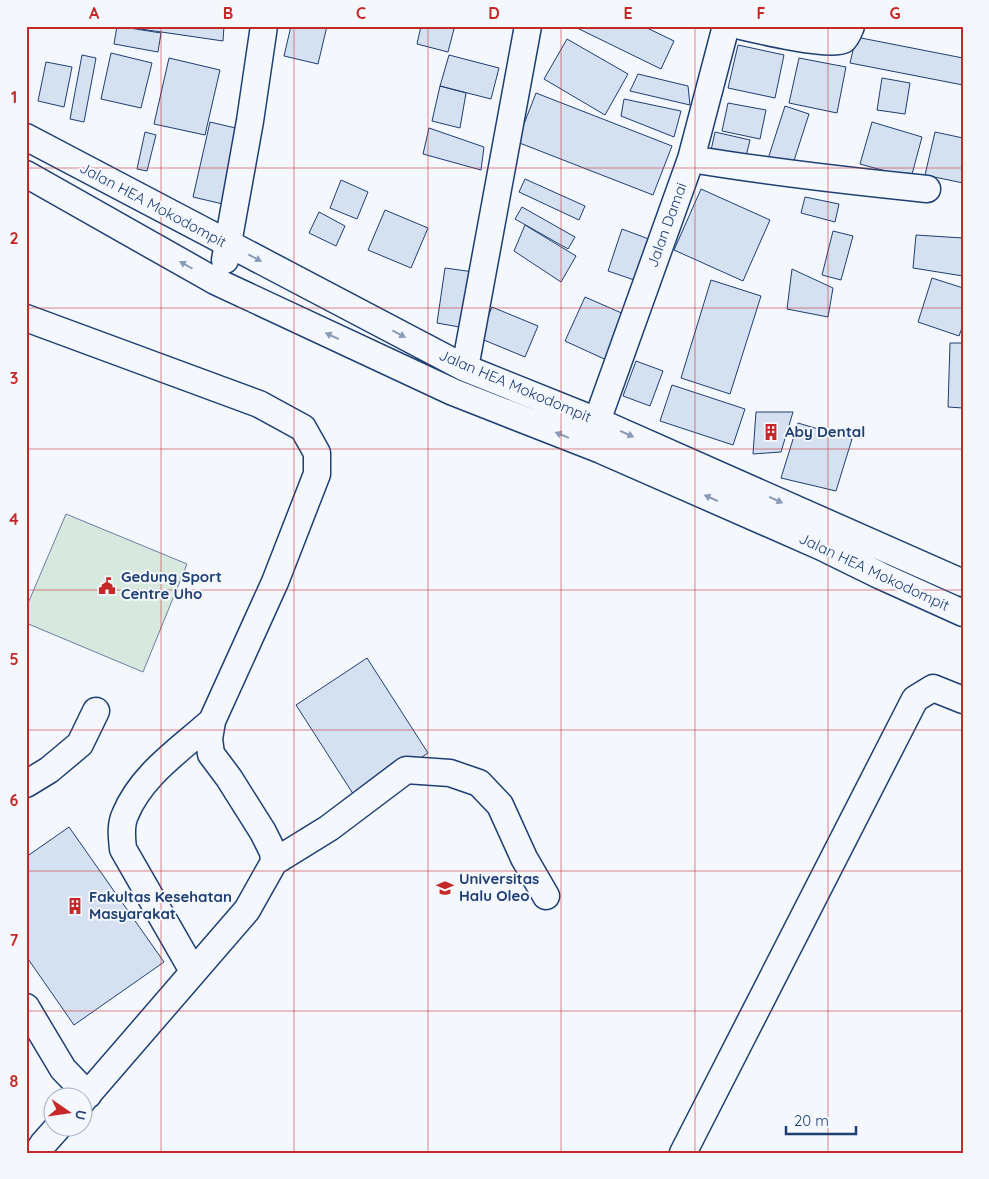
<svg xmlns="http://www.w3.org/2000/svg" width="989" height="1179" viewBox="0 0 989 1179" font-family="Quicksand,sans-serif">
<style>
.green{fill:#d7e8df;stroke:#687fa3}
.building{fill:#d5e0f0;stroke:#1d3f73}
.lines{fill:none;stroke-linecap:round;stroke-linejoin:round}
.minor-casing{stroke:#1d3f73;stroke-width:29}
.minor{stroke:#f4f7fb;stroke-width:26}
.oneway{fill:#889bb7}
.grid{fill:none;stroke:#c62828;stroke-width:1;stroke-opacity:0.55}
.labels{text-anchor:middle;stroke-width:4;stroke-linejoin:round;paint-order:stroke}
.street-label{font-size:15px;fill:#1d3f73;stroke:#f4f7fb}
.poi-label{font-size:15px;font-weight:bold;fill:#1d3f73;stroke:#f4f7fb;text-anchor:start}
.neatline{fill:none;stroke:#c62828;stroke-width:2}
.grid-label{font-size:16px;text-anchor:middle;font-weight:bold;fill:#c62828}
</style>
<rect width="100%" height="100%" fill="#f4f7fb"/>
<path class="green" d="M 66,514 L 187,564 L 143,672 L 26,623 L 26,608 Z"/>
<path class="building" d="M 117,26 L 161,33 L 158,52 L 114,44 Z
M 127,26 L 224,26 L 223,41 L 127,27 Z
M 291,26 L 327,26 L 318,64 L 284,56 Z
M 421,26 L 443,26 L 454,29 L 448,52 L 417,44 Z
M 573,26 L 643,26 L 674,41 L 661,69 Z
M 856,37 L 963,58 L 963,85 L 850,63 Z
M 567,39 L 628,74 L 605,115 L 544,79 Z
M 738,45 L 784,55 L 775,98 L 728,88 Z
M 111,53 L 152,63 L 141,108 L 101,99 Z
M 82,55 L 96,58 L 84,122 L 70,119 Z
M 449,55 L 499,68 L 491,99 L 440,86 Z
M 169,58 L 220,70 L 205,135 L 154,124 Z
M 799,58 L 846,67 L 837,113 L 789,103 Z
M 46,62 L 72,67 L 64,107 L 38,101 Z
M 638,74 L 688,86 L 690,105 L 630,91 Z
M 882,78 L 910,83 L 905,114 L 877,110 Z
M 440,86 L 466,93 L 460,128 L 432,121 Z
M 536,93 L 672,146 L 653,195 L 517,142 Z
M 624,99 L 681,111 L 674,137 L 621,116 Z
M 728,103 L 766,110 L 760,139 L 722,131 Z
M 785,106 L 809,114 L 791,170 L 767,162 Z
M 210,122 L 244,130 L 227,205 L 193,197 Z
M 872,122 L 922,137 L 911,178 L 860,164 Z
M 429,128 L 484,147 L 481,170 L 423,154 Z
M 145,132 L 156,135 L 147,171 L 137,169 Z
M 715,132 L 750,140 L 745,160 L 710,155 Z
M 935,132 L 963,138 L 963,183 L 925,175 Z
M 525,179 L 585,206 L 579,220 L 519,192 Z
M 341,180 L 368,192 L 357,219 L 330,208 Z
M 701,189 L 770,220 L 743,281 L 674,250 Z
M 805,197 L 839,204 L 835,222 L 801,213 Z
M 522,207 L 575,237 L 568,249 L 515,219 Z
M 385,210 L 428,228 L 411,268 L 368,250 Z
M 319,212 L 345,226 L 336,246 L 309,233 Z
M 525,225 L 576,256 L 561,282 L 514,251 Z
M 622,229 L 654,241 L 640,282 L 608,271 Z
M 833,231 L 853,236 L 841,280 L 822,275 Z
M 916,235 L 963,238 L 963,276 L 913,268 Z
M 445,268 L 474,272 L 465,328 L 437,323 Z
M 792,269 L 833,288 L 828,317 L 787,309 Z
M 932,278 L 963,288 L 963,325 L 959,336 L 918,322 Z
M 711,280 L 761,296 L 730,394 L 681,378 Z
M 585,297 L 633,318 L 613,363 L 565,341 Z
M 492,307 L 538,326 L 525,357 L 479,338 Z
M 950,343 L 963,343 L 963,408 L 948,407 Z
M 636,361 L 663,371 L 650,406 L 623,396 Z
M 672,385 L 745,409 L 733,445 L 660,421 Z
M 756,412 L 793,412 L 781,452 L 753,454 Z
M 798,423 L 852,439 L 836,491 L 781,478 Z
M 367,658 L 428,753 L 357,800 L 296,705 Z
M 69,827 L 164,962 L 74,1025 L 26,956 L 26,857 Z"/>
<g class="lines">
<g class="minor-casing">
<path id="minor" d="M 741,26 C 758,30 830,47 843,40 C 847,37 849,31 851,26
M 26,137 L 465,368 L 597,421 L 963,583
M 691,159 C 769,172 848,181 927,189
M 26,174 L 215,281 L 453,392 L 601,450 L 822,547 L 881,576 L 963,613
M 225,260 L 250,121 L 264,26
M 26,318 L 259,404 L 303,428 L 317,453 L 317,474 L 275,582 L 212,721 L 209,739 L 211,754 L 229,778 L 263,832 L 273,852 L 274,862 L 247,910 L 82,1101
M 465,368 L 528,26
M 597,421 L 691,159 L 726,26
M 26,784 L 49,770 L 80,744 L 96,711
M 274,862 L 329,828 L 406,770 L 450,773 L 479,783 L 500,805 L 524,858 L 546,896
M 193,971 L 123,849 C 122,838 120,826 125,815 C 141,775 181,749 212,721
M 26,1007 L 63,1069 L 88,1095
M 37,1153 L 43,1144 L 59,1126
M 683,1153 L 915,699 L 933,688 L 963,700"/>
</g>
<use href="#minor" class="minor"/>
</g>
<defs><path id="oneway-solid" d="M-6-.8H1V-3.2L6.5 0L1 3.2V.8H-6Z" transform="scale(1.25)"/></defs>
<g class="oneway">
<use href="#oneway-solid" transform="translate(255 258) rotate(28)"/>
<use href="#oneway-solid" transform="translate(186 265) rotate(-150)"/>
<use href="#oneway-solid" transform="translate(399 334) rotate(28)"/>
<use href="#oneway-solid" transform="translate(332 336) rotate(-155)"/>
<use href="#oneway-solid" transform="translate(627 434) rotate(24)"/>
<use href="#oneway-solid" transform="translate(562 435) rotate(-158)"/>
<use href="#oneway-solid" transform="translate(711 498) rotate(-156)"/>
<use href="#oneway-solid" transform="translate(776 500) rotate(24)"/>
</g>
<path class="grid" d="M 161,26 L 161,1153M 294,26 L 294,1153M 428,26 L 428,1153M 561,26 L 561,1153M 695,26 L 695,1153M 828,26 L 828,1153M 26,168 L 963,168M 26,308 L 963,308M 26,449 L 963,449M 26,590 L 963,590M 26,730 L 963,730M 26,871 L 963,871M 26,1011 L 963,1011"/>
<defs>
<g id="building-bare" transform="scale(1.35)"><path d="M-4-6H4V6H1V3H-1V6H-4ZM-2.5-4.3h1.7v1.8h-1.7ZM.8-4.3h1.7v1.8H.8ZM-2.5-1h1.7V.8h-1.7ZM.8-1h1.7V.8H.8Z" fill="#c62828" stroke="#f4f7fb" stroke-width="2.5" paint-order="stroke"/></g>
<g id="civic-bare" transform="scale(1.35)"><path d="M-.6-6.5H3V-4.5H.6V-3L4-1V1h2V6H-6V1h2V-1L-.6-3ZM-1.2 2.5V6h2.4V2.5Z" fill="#c62828" stroke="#f4f7fb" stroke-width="2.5" paint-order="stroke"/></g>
<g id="university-bare" transform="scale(1.35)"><path d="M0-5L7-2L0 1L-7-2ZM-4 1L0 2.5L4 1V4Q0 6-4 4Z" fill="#c62828" stroke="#f4f7fb" stroke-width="2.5" paint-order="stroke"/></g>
</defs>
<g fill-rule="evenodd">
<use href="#building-bare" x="771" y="432"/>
<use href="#civic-bare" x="107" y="586"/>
<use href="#university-bare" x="445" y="888"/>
<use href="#building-bare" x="75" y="906"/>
</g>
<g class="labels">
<g class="street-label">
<text transform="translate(153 205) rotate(28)" y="5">Jalan HEA Mokodompit</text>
<text transform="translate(667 225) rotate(-70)" y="5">Jalan Damai</text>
<text transform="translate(515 386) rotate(23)" y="5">Jalan HEA Mokodompit</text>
<text transform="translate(874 572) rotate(25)" y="5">Jalan HEA Mokodompit</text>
</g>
<g class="poi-label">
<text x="785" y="437">Aby Dental</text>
<text x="121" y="582">Gedung Sport<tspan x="121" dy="17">Centre Uho</tspan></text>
<text x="459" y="884">Universitas<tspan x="459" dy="17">Halu Oleo</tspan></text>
<text x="89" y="902">Fakultas Kesehatan<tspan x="89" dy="17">Masyarakat</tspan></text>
</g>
</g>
<rect width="989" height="1179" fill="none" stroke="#f4f7fb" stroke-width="55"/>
<g transform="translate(68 1112) rotate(103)"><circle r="24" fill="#f4f7fb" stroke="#9eadc5"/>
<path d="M0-4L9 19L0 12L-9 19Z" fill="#c62828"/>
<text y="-8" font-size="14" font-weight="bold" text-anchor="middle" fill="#1d3f73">U</text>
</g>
<path d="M786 1126v8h70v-8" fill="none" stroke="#1d3f73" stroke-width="2.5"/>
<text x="794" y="1126" font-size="15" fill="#1d3f73" stroke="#f4f7fb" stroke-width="4" paint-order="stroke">20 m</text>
<rect x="28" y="28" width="934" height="1124" class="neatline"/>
<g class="grid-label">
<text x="94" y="19">A</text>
<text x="228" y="19">B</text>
<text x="361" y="19">C</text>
<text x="494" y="19">D</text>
<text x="628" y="19">E</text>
<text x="761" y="19">F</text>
<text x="895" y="19">G</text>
<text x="14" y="103">1</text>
<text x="14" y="244">2</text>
<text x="14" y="384">3</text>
<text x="14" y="525">4</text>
<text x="14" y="665">5</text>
<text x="14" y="806">6</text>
<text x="14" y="946">7</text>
<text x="14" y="1087">8</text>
</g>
</svg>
